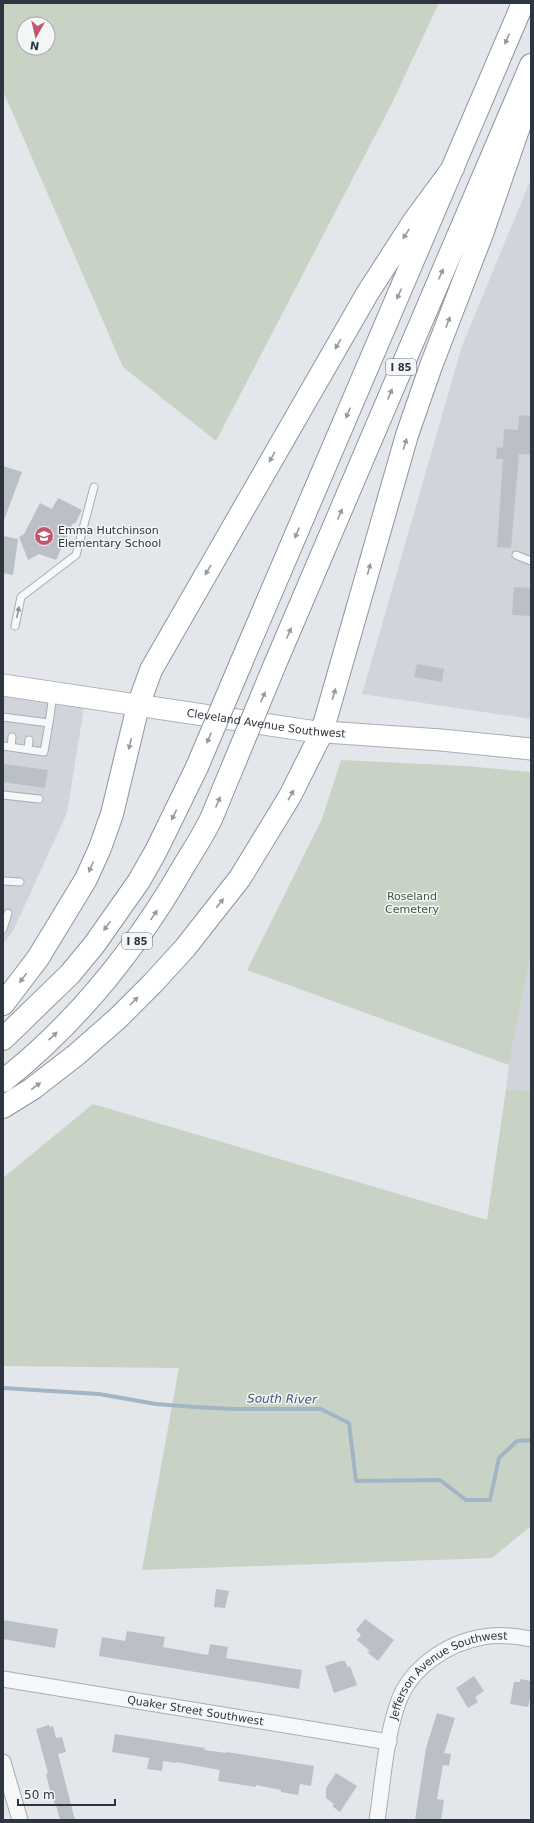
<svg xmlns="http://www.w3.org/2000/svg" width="534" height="1823" viewBox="0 0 534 1823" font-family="'DejaVu Sans',sans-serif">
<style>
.built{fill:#d1d5db}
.green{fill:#c9d3c5;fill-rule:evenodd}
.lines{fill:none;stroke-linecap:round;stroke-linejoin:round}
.stream{stroke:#a2b5c6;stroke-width:4}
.building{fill:#bbc0c6}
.lane-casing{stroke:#a9adb4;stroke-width:9}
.street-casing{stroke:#a9adb4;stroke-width:17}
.secondary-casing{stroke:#a9adb4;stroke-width:23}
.highway-casing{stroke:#8c959f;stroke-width:24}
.lane{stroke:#f5f7f8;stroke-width:7}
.street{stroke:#f5f7f8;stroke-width:15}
.secondary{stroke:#fff;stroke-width:21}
.highway{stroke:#fff;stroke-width:22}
.highway-bridge-casing{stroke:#8c959f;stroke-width:24;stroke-linecap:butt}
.highway-bridge{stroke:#fff;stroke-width:22}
.oneway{fill:#969aa0}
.oneway2{fill:#91969c}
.labels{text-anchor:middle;stroke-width:3;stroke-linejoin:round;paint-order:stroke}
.shield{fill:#f3f5f7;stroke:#686f77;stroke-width:1}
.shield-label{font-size:10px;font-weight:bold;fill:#2d3540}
.poi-label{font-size:11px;fill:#2d3540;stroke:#f3f5f7;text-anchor:start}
.street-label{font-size:11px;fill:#2d3540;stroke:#f3f5f7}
.park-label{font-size:11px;fill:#435b3b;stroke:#f3f5f7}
.water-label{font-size:12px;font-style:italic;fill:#3b5670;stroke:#f3f5f7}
</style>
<rect width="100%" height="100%" fill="#e3e6ea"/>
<path class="built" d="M 531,179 L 531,719 L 362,694 L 462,346 Z
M 3,680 L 87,689 L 67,813 L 13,931 L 3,944 Z
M 531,953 L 531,1091 L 506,1089 L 509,1065 Z"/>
<path class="green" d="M 3,3 L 439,3 L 391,105 L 216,441 L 123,367 L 3,91 ZM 24,24 L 48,24 L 48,48 L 24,48 Z
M 341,760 L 465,766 L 531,772 L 531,953 L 509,1065 L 247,970 L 322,819 Z
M 506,1089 L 531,1091 L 531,1526 L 492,1558 L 142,1570 L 179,1368 L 3,1366 L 3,1178 L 93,1104 L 487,1220 Z"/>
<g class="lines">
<path class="stream" d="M 3,1388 L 99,1394 L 156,1404 L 195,1407 L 234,1409 L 321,1409 L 349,1423 L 356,1481 L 440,1480 L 466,1500 L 490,1500 L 499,1458 L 517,1441 L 531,1440"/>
</g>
<path class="building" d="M 519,415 L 531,416 L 531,455 L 519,454 L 511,548 L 497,547 L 503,459 L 496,459 L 497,447 L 503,448 L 504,429 L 518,430 Z
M 3,466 L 22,472 L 4,520 L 3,520 Z
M 58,498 L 82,510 L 75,524 L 73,523 L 56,560 L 39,554 L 28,560 L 19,537 L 24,534 L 40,503 L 52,509 Z
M 3,536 L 18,539 L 13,575 L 3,573 Z
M 514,587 L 531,588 L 531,616 L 512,615 Z
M 417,664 L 444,669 L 442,682 L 414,677 Z
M 3,764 L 48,770 L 45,788 L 3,782 Z
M 216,1589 L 229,1591 L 225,1608 L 214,1607 Z
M 365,1619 L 394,1640 L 378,1661 L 367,1652 L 370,1651 L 357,1640 L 361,1635 L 356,1630 Z
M 3,1620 L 58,1629 L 55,1648 L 3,1639 Z
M 127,1631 L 165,1637 L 163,1647 L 208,1655 L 210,1644 L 228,1647 L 226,1658 L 302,1670 L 299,1689 L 99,1656 L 102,1637 L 125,1641 Z
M 341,1661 L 345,1661 L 348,1668 L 350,1666 L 357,1685 L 334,1693 L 325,1666 Z
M 474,1676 L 484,1691 L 475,1697 L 478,1702 L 468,1708 L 456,1688 Z
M 520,1679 L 531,1681 L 531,1699 L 530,1699 L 528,1707 L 510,1704 L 514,1682 L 520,1682 Z
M 437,1713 L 455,1718 L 444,1753 L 451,1754 L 449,1766 L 443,1765 L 437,1799 L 444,1800 L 441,1820 L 415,1820 L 426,1748 Z
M 49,1725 L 50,1727 L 53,1726 L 56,1738 L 62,1737 L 66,1752 L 58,1754 L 75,1820 L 60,1820 L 56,1805 L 52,1799 L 46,1774 L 48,1773 L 36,1729 Z
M 115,1734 L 205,1748 L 204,1750 L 227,1753 L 227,1752 L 314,1766 L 311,1786 L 300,1784 L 298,1795 L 281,1792 L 281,1790 L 256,1785 L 256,1787 L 218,1781 L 220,1770 L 176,1762 L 176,1763 L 163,1761 L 162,1771 L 147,1769 L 149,1758 L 112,1752 Z
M 336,1773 L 357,1786 L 340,1812 L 332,1806 L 334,1804 L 326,1798 L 326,1788 Z"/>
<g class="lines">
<g class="lane-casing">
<path id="lane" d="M 516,555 L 531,561
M 15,626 L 21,597 L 76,555 L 94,487
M 3,717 L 49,723 L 53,695
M 3,746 L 44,752 L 49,723
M 11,747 L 12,737
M 28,749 L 29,740
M 3,795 L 39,799
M 5,881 L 20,882
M 3,929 L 8,913"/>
</g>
<g class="street-casing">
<g id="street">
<path id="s1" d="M 3,1679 L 389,1742"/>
<path d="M 3,1762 L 20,1820"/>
<path id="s2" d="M 377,1820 C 383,1782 385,1740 398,1703 C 410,1668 447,1643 483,1637 C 498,1634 516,1636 531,1639"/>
</g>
</g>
<g class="secondary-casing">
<g id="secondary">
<path id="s3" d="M 3,685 L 310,731 L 441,740 L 531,749"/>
</g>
</g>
<g class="highway-casing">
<path id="highway" d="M 241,663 L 523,3
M 273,669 L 531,65
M 3,1004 L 38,958 L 86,879 L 100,848 L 112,814 L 138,706 L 151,670 L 367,294 L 414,221 L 453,168
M 3,1039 L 70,974 L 94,945 L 139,881 L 156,851 L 197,767
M 3,1081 C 78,1022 138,946 185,864 C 194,849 204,834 211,819 C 218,803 224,787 231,771
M 3,1107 L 32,1089 L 76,1055 L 118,1018 L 153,983 L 185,948 L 240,878 L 290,796 L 322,732 L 407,435 L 431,366 L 483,231 L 531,92"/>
</g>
<use href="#lane" class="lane"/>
<use href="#street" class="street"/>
<use href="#secondary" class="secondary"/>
<use href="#highway" class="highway"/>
<g class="highway-bridge-casing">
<path id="highway-bridge" d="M 197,767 L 241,663
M 231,771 L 273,669"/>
</g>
<use href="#highway-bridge" class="highway-bridge"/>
</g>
<defs><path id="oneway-solid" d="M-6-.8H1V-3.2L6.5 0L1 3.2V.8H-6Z"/></defs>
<g class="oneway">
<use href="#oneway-solid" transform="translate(507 39) rotate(113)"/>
<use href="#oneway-solid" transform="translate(406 234) rotate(123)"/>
<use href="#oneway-solid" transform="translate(441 274) rotate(-67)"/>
<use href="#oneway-solid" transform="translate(399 294) rotate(113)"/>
<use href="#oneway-solid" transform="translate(448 322) rotate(-69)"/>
<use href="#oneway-solid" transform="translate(338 344) rotate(120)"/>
<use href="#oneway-solid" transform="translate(390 394) rotate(-67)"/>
<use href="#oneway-solid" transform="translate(348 413) rotate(113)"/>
<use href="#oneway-solid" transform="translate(405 444) rotate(-73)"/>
<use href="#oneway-solid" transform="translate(272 457) rotate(120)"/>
<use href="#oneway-solid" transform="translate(340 514) rotate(-67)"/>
<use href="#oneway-solid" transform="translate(297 533) rotate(113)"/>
<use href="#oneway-solid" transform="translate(369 569) rotate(-75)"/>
<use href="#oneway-solid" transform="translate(208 570) rotate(120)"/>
<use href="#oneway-solid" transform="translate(289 633) rotate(-67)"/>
<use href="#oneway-solid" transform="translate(334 694) rotate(-74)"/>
<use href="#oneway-solid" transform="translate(263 697) rotate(-67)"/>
<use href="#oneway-solid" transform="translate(209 738) rotate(113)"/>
<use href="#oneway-solid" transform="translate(130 744) rotate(103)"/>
<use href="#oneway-solid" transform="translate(291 795) rotate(-61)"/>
<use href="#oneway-solid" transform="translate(218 802) rotate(-67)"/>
<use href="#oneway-solid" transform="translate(174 815) rotate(116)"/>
<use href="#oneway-solid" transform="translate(91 867) rotate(114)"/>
<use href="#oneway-solid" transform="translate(220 903) rotate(-52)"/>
<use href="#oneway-solid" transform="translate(154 915) rotate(-56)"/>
<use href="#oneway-solid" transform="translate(107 926) rotate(126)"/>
<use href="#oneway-solid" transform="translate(23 978) rotate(127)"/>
<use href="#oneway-solid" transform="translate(134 1001) rotate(-45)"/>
<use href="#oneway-solid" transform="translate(53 1036) rotate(-43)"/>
<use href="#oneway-solid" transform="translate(36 1086) rotate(-36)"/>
</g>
<use class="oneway2" href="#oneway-solid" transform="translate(18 612) rotate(-78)"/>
<defs>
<g id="school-disc" transform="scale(1)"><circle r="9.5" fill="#c1566c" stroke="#f3f5f7"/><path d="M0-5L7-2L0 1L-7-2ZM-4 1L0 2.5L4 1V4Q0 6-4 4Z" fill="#fff"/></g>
</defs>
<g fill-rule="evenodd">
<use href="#school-disc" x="44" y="536"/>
</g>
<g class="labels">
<g class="shield">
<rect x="386" y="359" width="30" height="16" rx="3"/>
<rect x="122" y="933" width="30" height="16" rx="3"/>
</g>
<g class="shield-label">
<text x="401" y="371">I 85</text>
<text x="137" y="945">I 85</text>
</g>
<g class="poi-label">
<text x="58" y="534">Emma Hutchinson<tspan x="58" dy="13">Elementary School</tspan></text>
</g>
<g class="street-label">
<text dy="4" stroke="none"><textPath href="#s3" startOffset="266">Cleveland Avenue Southwest</textPath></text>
<text dy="4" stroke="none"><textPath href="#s2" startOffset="179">Jefferson Avenue Southwest</textPath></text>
<text dy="4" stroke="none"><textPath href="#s1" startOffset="195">Quaker Street Southwest</textPath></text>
</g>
<g class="park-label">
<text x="412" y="900">Roseland<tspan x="412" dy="13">Cemetery</tspan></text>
</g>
<g class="water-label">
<text transform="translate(282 1399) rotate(1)" y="4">South River</text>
</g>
</g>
<rect width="534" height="1823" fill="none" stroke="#2d3540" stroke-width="8"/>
<g transform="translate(36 36) rotate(188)"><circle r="19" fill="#f3f5f7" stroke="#a4a8ae"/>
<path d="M0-3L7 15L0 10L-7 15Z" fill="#c1566c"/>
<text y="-6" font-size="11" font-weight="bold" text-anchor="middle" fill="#2d3540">N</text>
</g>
<path d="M18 1799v6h97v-6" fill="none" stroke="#2d3540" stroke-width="2"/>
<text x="24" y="1799" font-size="12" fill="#2d3540" stroke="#f3f5f7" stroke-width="3" paint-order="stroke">50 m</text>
</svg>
